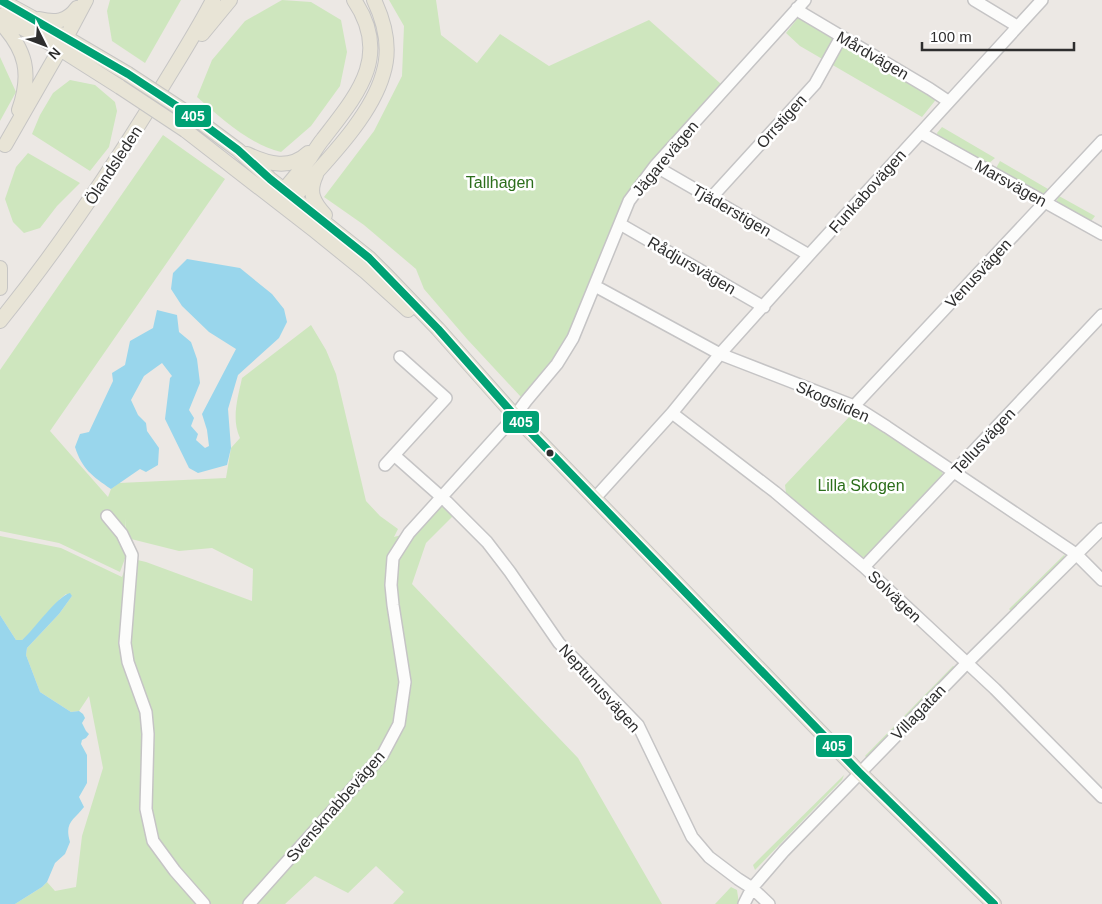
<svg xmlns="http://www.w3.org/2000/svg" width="1102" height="904" viewBox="0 0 1102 904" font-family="Helvetica,sans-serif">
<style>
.green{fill:#cee6be}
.water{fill:#99d6ec}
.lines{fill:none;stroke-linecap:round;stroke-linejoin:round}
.minor-casing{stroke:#c5c4c5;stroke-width:14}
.major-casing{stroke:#c6c5c4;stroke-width:16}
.minor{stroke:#fcfcfb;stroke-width:11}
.major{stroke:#e8e4d6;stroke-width:14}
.major-bridge-casing{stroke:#c6c5c4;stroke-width:16;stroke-linecap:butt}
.major-bridge{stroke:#e8e4d6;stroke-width:14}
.bus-1-casing{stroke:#fff;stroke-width:11}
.bus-1{stroke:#00a174;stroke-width:8}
.bus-dot{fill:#2e2e2e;stroke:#fff;stroke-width:2}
.labels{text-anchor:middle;stroke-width:5;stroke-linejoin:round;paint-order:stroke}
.street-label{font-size:16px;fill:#2e2e2e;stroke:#fff}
.park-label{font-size:16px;fill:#2c6e1b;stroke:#fff}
.line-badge{stroke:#fff;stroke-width:2}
.badge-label{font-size:14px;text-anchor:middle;font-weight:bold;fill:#fff}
</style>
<rect width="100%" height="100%" fill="#ece8e4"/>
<path class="green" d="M 110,0 L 181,0 L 145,63 L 112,41 L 107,11 Z
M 282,0 L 311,2 L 341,20 L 347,52 L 340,86 L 311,126 L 281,152 C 249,144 222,119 197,97 L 212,60 L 245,21 Z
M 389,0 L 436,0 L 441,35 L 477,63 L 500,34 L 549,66 L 649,20 L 721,84 L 650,163 L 624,199 L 568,334 L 552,360 L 521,397 L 467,339 L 424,289 L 416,269 L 364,225 L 324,197 L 374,131 L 402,76 L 404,26 Z
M 798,18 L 938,97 L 922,117 L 800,46 L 786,33 Z
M 0,57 L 16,92 L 0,121 Z
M 70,80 L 95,85 L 115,102 L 117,111 L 109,147 L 90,171 L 32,134 L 40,115 L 53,93 Z
M 942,127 L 995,158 L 987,165 L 938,137 L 937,133 Z
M 163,135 L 225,179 L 50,431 L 108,497 L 111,489 L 119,483 L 226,478 L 231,448 L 240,438 C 231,419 238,397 242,378 L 311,325 L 326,350 L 336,374 L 366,501 L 380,516 L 398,529 L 394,537 L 409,533 L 441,497 L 457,512 L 426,543 L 412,584 L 578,758 L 662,904 L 393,904 L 404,892 L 376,866 L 348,893 L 315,876 L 285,904 L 15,904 L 42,887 L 47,882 L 55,891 L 76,887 L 82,836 L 103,768 L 89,696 L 79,711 L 71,712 L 40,692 L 26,655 L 27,648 L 59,614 L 72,596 L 66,594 L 60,599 L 27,636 L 22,640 L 16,640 L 0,615 L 0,536 L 61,548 L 122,577 L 129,558 L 146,562 L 252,601 L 253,569 L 212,548 L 179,551 L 127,538 L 125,518 L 127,553 L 120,572 L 59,543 L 0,531 L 0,370 Z
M 28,153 L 80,183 L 57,206 L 40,228 L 24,233 L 13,222 L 5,199 L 16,167 Z
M 1000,161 L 1048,189 L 1042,197 L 995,170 Z
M 1059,196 L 1095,216 L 1089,224 L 1055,204 Z
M 850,416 L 857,416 L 939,465 L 944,477 L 868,557 L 861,557 L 786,493 L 785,485 Z
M 1065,554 L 1063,561 L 1011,611 L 1009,609 Z
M 953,666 L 956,668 L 867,758 L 865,756 Z
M 844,775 L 842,780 L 755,870 L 753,865 Z
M 731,887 L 737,890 L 739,904 L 715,904 Z"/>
<path class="water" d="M 187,259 L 240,268 L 272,294 L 284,309 L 287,322 L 279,338 L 238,375 L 228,409 L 231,448 L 227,465 L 198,473 L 189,468 L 165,419 L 170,378 L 172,376 L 162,363 L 144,376 L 131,400 L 138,415 L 146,423 L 147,431 L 159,448 L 158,465 L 146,472 L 140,469 L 111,489 C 92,476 82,469 75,447 L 80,434 L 89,432 L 113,381 L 112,373 L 125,365 L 130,341 L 153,328 L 157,310 L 177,315 L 179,332 L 191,342 L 197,359 L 200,383 L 189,410 L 194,418 L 191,426 L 198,434 L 196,440 L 205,448 L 209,446 L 207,430 L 202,414 L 236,349 L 209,332 L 182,306 L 171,289 L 173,273 Z
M 70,593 L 72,596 L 59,614 L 27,648 L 26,655 L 40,692 L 71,712 L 79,711 L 83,714 L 85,718 L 82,723 L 86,731 L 89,734 L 86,738 L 82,740 L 81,744 L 87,755 L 87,783 L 79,797 L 84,807 C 74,820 64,822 70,842 L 65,854 L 55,863 L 47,882 L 42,887 L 15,904 L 0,904 L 0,615 L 16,640 L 22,640 C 35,629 56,597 70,593 Z"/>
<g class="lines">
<g class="minor-casing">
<path id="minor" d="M 974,0 L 1017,26
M 797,8 L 802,13 L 930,89 L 948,101
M 921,133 L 1102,234
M 655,166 L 809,255
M 711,198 L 815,84 L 841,37
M 620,224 L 764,307
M 595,286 L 720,354 L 854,406 L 887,427 L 1076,554 L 1102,580
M 854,406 L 1102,141
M 672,413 L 775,492 L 864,567 L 995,689 L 1102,797
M 394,455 L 447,502 L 487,542 L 510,572 L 559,643 L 638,725 L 692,837 L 709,857 L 738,879 L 752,888 L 769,904
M 385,465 L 446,398 L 400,357
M 595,498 L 672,413 L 720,354 L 809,255 L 1042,0
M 107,516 L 122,534 L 132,555 L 125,643 L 128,662 L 146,712 L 148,734 L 146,809 L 153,841 L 175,871 L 204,904
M 864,567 L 1102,315
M 249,904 L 383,754 L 399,724 L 405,682 L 393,605 L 391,585 L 393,558 L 409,533 L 515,416 L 526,401 L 557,364 L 573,338 L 629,201 L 655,166 L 805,0
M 744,904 L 752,888 L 784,851 L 966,664 L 1102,529"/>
</g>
<g class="major-casing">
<path id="major" d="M 0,0 L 31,17 L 128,74
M 1,16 L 60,49 L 120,87
M 39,19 C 55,23 67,22 77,8
M 0,22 C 26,50 32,73 19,110
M 202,34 L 230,0
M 195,118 L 238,150 L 270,179 L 369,258 L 387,276 L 438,329 L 515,416 L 859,772 L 994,904
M 185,130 L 314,230 L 366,272 L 408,310
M 5,145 L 60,49 L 86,0
M 247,154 C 268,164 290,170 308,153
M 316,175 C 308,192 313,202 325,215
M 278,197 C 289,184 300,171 310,158 C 314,152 318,145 323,139 C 357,95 392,56 354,0
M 289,203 C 320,167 370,120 383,74 C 391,49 385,23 374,0
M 0,268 L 0,288
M 0,321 C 59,248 110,172 159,92 C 177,62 197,31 213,0"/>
</g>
<use href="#minor" class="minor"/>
<use href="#major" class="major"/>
<g class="major-bridge-casing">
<path id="major-bridge" d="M 128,74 L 195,118
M 120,87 L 185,130"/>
</g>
<use href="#major-bridge" class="major-bridge"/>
<g class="bus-1-casing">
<path id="bus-1" d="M 0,0 L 128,74 L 195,118 L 238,150 L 270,179 L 369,258 L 438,329 L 515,416 L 859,772 L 994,904"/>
</g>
<use href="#bus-1" class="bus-1"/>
</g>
<circle class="bus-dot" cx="550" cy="453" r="4.5"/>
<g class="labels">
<g class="street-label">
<text transform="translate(873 55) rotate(30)" y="6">Mårdvägen</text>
<text transform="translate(781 121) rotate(-48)" y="6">Orrstigen</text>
<text transform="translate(665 158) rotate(-50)" y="6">Jägarevägen</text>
<text transform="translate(113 165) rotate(-57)" y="6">Ölandsleden</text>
<text transform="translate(1011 183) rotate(29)" y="6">Marsvägen</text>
<text transform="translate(867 191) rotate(-48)" y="6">Funkabovägen</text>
<text transform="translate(732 210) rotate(30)" y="6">Tjäderstigen</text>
<text transform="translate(692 265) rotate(30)" y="6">Rådjursvägen</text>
<text transform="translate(978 273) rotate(-47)" y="6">Venusvägen</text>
<text transform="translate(833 401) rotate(24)" y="6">Skogsliden</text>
<text transform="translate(983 441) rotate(-47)" y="6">Tellusvägen</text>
<text transform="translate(895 596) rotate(44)" y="6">Solvägen</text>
<text transform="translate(600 688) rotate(48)" y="6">Neptunusvägen</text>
<text transform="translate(918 712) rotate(-46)" y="6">Villagatan</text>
<text transform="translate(335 806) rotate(-49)" y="6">Svensknabbevägen</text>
</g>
<g class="park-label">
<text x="500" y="188">Tallhagen</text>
<text x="861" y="491">Lilla Skogen</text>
</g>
</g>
<g class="line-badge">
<rect x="174" y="104" width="38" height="24" rx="5" fill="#00a174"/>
<rect x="502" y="410" width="38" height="24" rx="5" fill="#00a174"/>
<rect x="815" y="734" width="38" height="24" rx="5" fill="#00a174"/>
</g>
<g class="badge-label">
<text x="193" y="121">405</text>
<text x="521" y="427">405</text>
<text x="834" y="751">405</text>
</g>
<g transform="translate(45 45) rotate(132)" stroke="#ffffff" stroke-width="4" paint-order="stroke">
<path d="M0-4L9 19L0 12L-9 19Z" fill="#2e2e2e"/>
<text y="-8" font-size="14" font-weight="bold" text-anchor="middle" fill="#2e2e2e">N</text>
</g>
<path d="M922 42v8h152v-8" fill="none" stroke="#2e2e2e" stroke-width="2.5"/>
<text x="930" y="42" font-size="15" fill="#2e2e2e" stroke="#ffffff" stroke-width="4" paint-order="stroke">100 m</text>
</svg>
